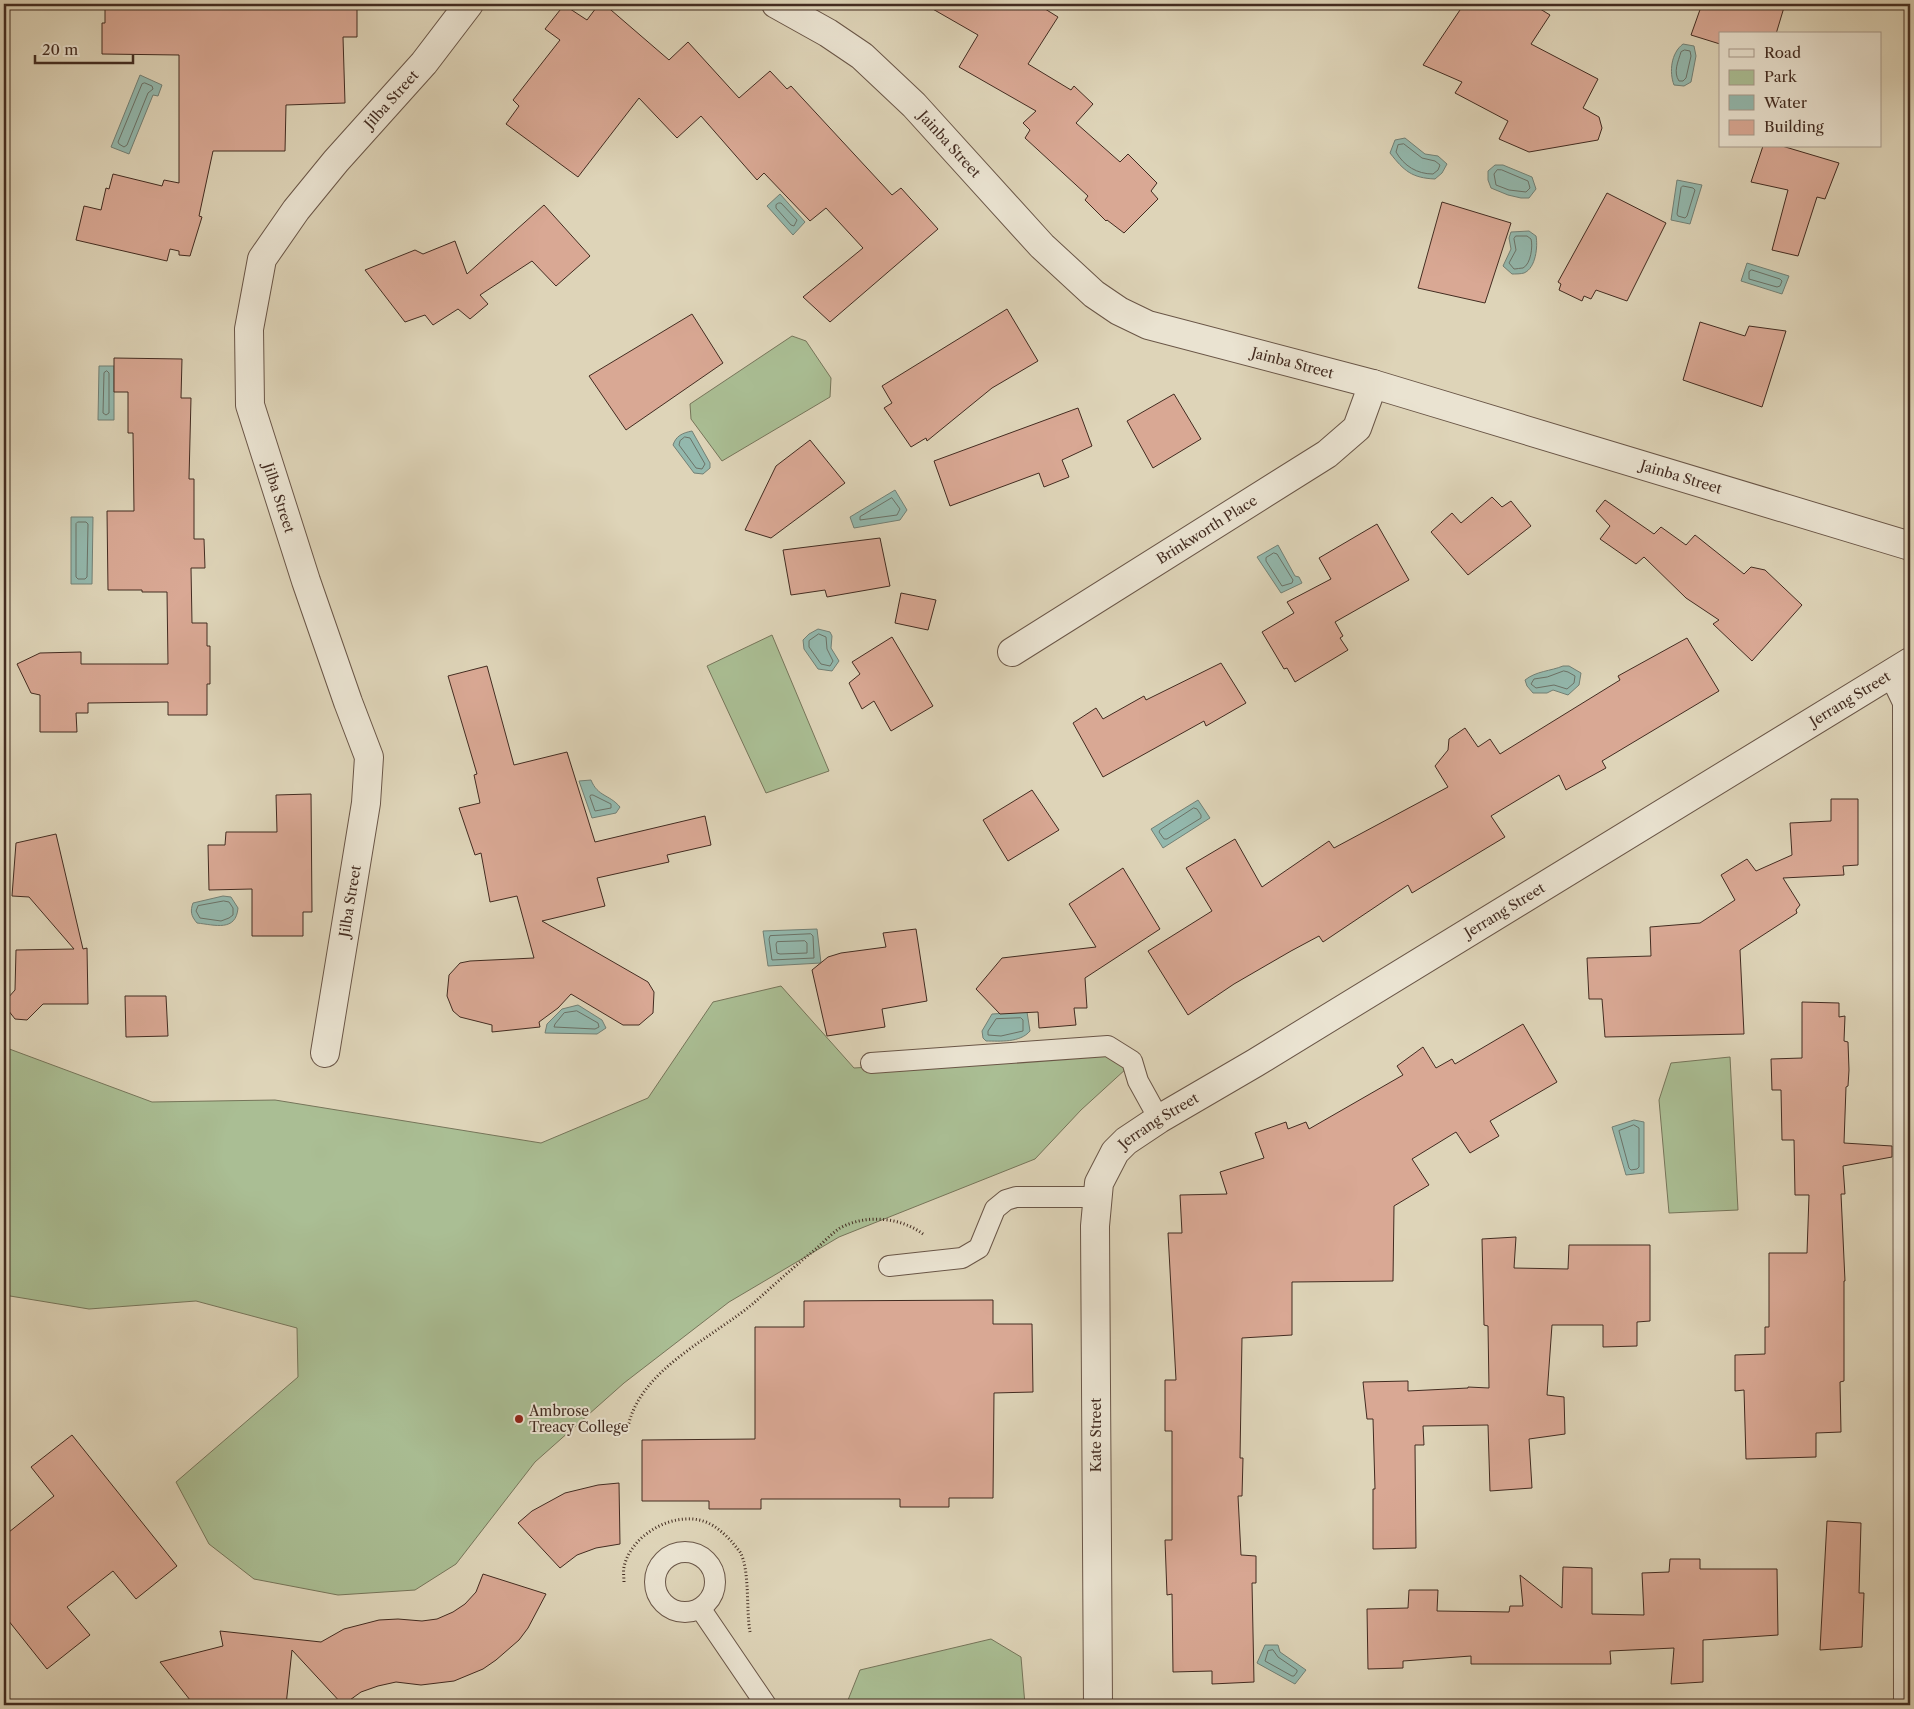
<svg xmlns="http://www.w3.org/2000/svg" width="1914" height="1709" viewBox="0 0 1914 1709" font-family="'Libre Caslon Text',serif">
<style>
.green{fill:#aabe94;stroke:#76755a}
.water{fill:#93b8ad;stroke:#738075}
.lines{fill:none;stroke-linecap:round;stroke-linejoin:round}
.shore{stroke:#6b7267;stroke-width:1}
.building{fill:#d9a894;stroke:#432c21}
.service-casing{stroke:#6a5647;stroke-width:22}
.minor-casing{stroke:#6a5647;stroke-width:30}
.tertiary-casing{stroke:#6a5647;stroke-width:30}
.path{stroke:#432c21;stroke-width:3;stroke-dasharray:1 2.5;stroke-linecap:butt}
.service{stroke:#eae3d1;stroke-width:20}
.minor{stroke:#eae3d1;stroke-width:28}
.tertiary{stroke:#eae3d1;stroke-width:28}
.poi-dot{fill:#8f2418;stroke:#eae3d1;stroke-width:2}
.labels{text-anchor:middle;stroke-width:4;stroke-linejoin:round;paint-order:stroke}
.street-label{font-size:14px;fill:#432c21;stroke:#eae3d1}
.poi-label{font-size:14px;fill:#432c21;stroke:#eae3d1;text-anchor:start}
</style>
<rect width="100%" height="100%" fill="#ded4b8"/>
<filter id="stains"><feTurbulence type="fractalNoise" baseFrequency=".004" numOctaves="4"/><feColorMatrix values="0 0 0 0 .2 0 0 0 0 .09 0 0 0 0 .02 0 0 0 .5 -.17"/></filter>
<radialGradient id="worn" r=".72"><stop offset=".6" stop-color="#630" stop-opacity="0"/><stop offset="1" stop-color="#630" stop-opacity=".3"/></radialGradient>
<path class="green" d="M 792,336 L 806,341 L 831,378 L 830,397 L 722,461 L 691,419 L 690,404 Z
M 772,635 L 829,771 L 766,793 L 707,666 Z
M 781,986 L 854,1068 L 961,1062 L 1102,1049 L 1127,1068 L 1081,1110 L 1035,1159 L 839,1237 L 729,1302 L 624,1383 L 535,1462 L 456,1564 L 415,1590 L 338,1595 L 254,1579 L 209,1544 L 176,1482 L 298,1377 L 297,1328 L 196,1301 L 89,1309 L 4,1295 L 4,1047 L 152,1102 L 275,1100 L 541,1143 L 648,1098 L 713,1002 Z
M 1730,1057 L 1738,1210 L 1669,1213 L 1659,1100 L 1671,1063 Z
M 991,1639 L 1021,1657 L 1025,1705 L 846,1705 L 860,1670 Z"/>
<path class="water" d="M 1683,44 L 1694,46 L 1696,56 L 1691,82 L 1684,86 L 1674,85 C 1669,72 1671,53 1683,44 Z
M 140,75 L 162,85 L 158,96 L 153,95 L 129,154 L 111,147 Z
M 1405,138 L 1425,154 L 1438,156 L 1447,164 L 1442,173 L 1435,179 C 1412,178 1404,171 1390,153 L 1395,140 Z
M 1495,165 L 1503,165 L 1532,177 L 1536,189 L 1529,198 L 1521,198 L 1508,195 L 1491,188 L 1488,180 L 1488,171 Z
M 1677,180 L 1702,185 L 1690,224 L 1671,220 Z
M 780,194 L 805,222 L 793,235 L 767,206 Z
M 1529,231 L 1536,236 C 1538,246 1536,268 1524,273 C 1521,274 1515,274 1512,274 L 1503,266 L 1511,249 L 1509,238 L 1511,232 Z
M 1747,263 L 1789,276 L 1782,294 L 1741,281 Z
M 99,366 L 114,366 L 114,420 L 98,420 Z
M 692,431 L 710,463 L 710,468 L 703,474 L 694,473 L 673,445 C 676,436 682,433 692,431 Z
M 895,490 L 907,510 L 900,520 L 854,528 L 850,517 Z
M 71,517 L 93,517 L 92,584 L 71,584 Z
M 1278,545 L 1295,576 L 1299,577 L 1302,583 L 1281,593 L 1257,557 Z
M 818,629 L 830,632 L 832,636 L 831,648 L 839,661 L 832,671 L 818,669 L 804,649 L 803,640 L 809,634 Z
M 1563,666 L 1569,666 L 1581,673 L 1579,685 L 1568,695 L 1553,690 L 1547,693 L 1533,693 L 1527,686 L 1525,680 C 1536,671 1551,671 1563,666 Z
M 591,780 C 598,797 609,794 620,807 L 616,813 L 592,818 L 579,781 Z
M 1198,800 L 1210,818 L 1163,848 L 1151,829 Z
M 223,896 L 231,897 L 238,908 C 236,932 215,925 197,923 C 191,916 190,911 193,903 Z
M 817,929 L 821,963 L 768,966 L 763,931 Z
M 578,1005 L 602,1020 L 606,1028 L 597,1034 L 545,1033 L 547,1024 L 562,1009 Z
M 1027,1012 L 1030,1031 C 1020,1043 1000,1041 986,1041 L 983,1038 L 982,1031 L 992,1014 Z
M 1634,1120 L 1644,1122 L 1644,1173 L 1626,1175 L 1612,1127 Z
M 1265,1645 L 1278,1645 L 1280,1652 L 1306,1670 L 1295,1684 L 1257,1663 Z"/>
<g class="lines">
<path class="shore" d="M 1685,50 L 1690,51 L 1691,56 L 1686,78 L 1683,81 L 1679,81 C 1673,72 1678,62 1681,52 Z
M 145,83 L 152,86 L 153,89 L 148,93 L 127,145 L 124,147 L 119,144 L 118,142 L 142,84 Z
M 1404,144 L 1422,158 L 1435,161 L 1440,165 L 1438,170 L 1433,174 C 1417,174 1404,166 1396,152 L 1398,145 Z
M 1502,170 L 1528,181 L 1530,188 L 1526,192 L 1509,190 L 1496,185 L 1494,174 L 1497,170 Z
M 1683,186 L 1693,188 L 1695,190 L 1687,216 L 1685,218 L 1678,216 L 1677,214 L 1681,188 Z
M 779,203 L 781,203 L 797,220 L 794,226 L 791,225 L 776,208 L 776,205 Z
M 1516,236 L 1527,236 L 1531,239 C 1533,246 1531,264 1523,268 C 1521,268 1516,269 1514,269 L 1509,263 L 1516,250 L 1514,239 Z
M 1752,270 L 1780,279 L 1782,281 L 1780,286 L 1777,287 L 1749,279 L 1749,272 Z
M 107,371 L 109,373 L 109,413 L 106,415 L 103,413 L 104,373 Z
M 685,437 L 690,438 L 705,464 L 702,469 L 696,468 L 679,445 L 680,441 Z
M 892,498 L 900,509 L 897,515 L 860,520 L 860,517 Z
M 78,522 L 86,522 L 88,524 L 87,577 L 85,579 L 78,579 L 76,577 L 76,524 Z
M 1274,553 L 1277,554 L 1293,580 L 1292,583 L 1282,586 L 1266,561 L 1266,558 Z
M 819,634 L 826,637 L 827,649 L 833,661 L 830,666 L 821,664 L 809,647 L 809,641 Z
M 1564,671 L 1568,672 L 1575,676 L 1574,683 L 1567,689 L 1554,685 L 1536,688 L 1531,684 L 1534,679 L 1547,677 Z
M 591,795 L 593,795 L 611,804 L 611,808 L 595,811 L 590,797 Z
M 1194,808 L 1197,809 L 1201,815 L 1201,818 L 1167,839 L 1164,839 L 1159,832 L 1160,830 Z
M 224,901 L 229,902 L 233,908 L 233,915 L 229,918 L 221,921 L 200,918 L 196,911 L 198,906 Z
M 811,934 L 813,936 L 814,958 L 772,960 L 769,939 L 770,936 Z
M 805,941 L 807,943 L 807,953 L 780,954 L 777,953 L 776,944 L 777,942 Z
M 577,1011 L 598,1023 L 599,1027 L 595,1029 L 554,1027 L 555,1024 L 564,1013 Z
M 1021,1018 L 1023,1020 L 1023,1031 L 1001,1036 L 988,1035 L 988,1031 L 996,1019 Z
M 1634,1125 L 1639,1128 L 1639,1167 L 1637,1169 L 1631,1170 L 1629,1168 L 1619,1131 Z
M 1273,1650 L 1278,1657 L 1297,1670 L 1297,1672 L 1294,1676 L 1292,1676 L 1265,1661 L 1268,1651 Z"/>
</g>
<path class="building" d="M 105,4 L 357,4 L 357,37 L 343,37 L 345,103 L 286,105 L 285,151 L 213,151 L 199,216 L 202,217 L 190,256 L 179,255 L 179,251 L 170,249 L 167,261 L 76,240 L 84,206 L 101,210 L 106,188 L 109,189 L 113,174 L 162,186 L 164,180 L 179,183 L 179,55 L 102,54 L 102,23 L 105,23 Z
M 599,4 L 604,4 L 669,60 L 688,42 L 739,98 L 770,71 L 787,89 L 791,86 L 892,195 L 901,188 L 938,229 L 830,322 L 803,297 L 863,248 L 826,208 L 810,221 L 764,173 L 757,180 L 701,116 L 677,138 L 639,98 L 578,177 L 506,124 L 519,106 L 513,100 L 560,40 L 545,29 L 564,5 L 587,20 Z
M 924,4 L 1037,4 L 1058,17 L 1028,64 L 1071,90 L 1074,86 L 1093,104 L 1076,123 L 1120,162 L 1128,154 L 1157,183 L 1151,191 L 1158,199 L 1124,233 L 1107,220 L 1106,221 L 1085,200 L 1088,196 L 1025,138 L 1030,130 L 1023,123 L 1036,111 L 959,67 L 978,35 Z
M 1464,4 L 1532,4 L 1550,15 L 1531,44 L 1598,79 L 1583,108 L 1599,117 L 1602,128 L 1598,140 L 1529,152 L 1499,139 L 1508,121 L 1455,93 L 1462,82 L 1423,65 Z
M 1702,4 L 1785,4 L 1776,34 L 1720,34 L 1720,44 L 1691,35 Z
M 1763,146 L 1782,146 L 1839,163 L 1825,199 L 1817,197 L 1798,256 L 1772,250 L 1788,190 L 1751,182 Z
M 1607,193 L 1666,223 L 1627,301 L 1596,290 L 1591,299 L 1584,296 L 1582,301 L 1559,290 L 1561,284 L 1558,282 Z
M 1442,202 L 1511,223 L 1485,303 L 1418,288 Z
M 544,205 L 590,256 L 556,286 L 532,261 L 480,295 L 488,304 L 470,319 L 458,309 L 433,325 L 425,315 L 405,322 L 365,270 L 415,250 L 423,254 L 455,241 L 467,274 Z
M 1007,309 L 1038,361 L 992,388 L 927,441 L 926,438 L 911,447 L 884,408 L 892,403 L 882,386 Z
M 692,314 L 723,363 L 626,430 L 589,376 Z
M 1700,322 L 1745,336 L 1749,326 L 1786,331 L 1762,407 L 1683,380 Z
M 114,358 L 182,359 L 181,398 L 191,398 L 189,479 L 194,479 L 194,539 L 204,539 L 205,568 L 191,568 L 192,623 L 207,623 L 207,646 L 210,646 L 210,684 L 207,684 L 207,715 L 168,715 L 168,702 L 88,703 L 88,713 L 76,713 L 77,732 L 40,732 L 40,695 L 31,693 L 17,664 L 40,653 L 81,652 L 81,664 L 168,664 L 167,592 L 142,592 L 142,590 L 108,590 L 107,511 L 134,511 L 133,433 L 128,433 L 128,392 L 114,392 Z
M 1174,394 L 1201,439 L 1153,468 L 1127,421 Z
M 1078,408 L 1092,446 L 1062,460 L 1069,477 L 1044,487 L 1039,473 L 950,506 L 934,461 Z
M 810,440 L 845,483 L 771,538 L 745,530 L 776,466 Z
M 1492,497 L 1502,507 L 1511,501 L 1531,526 L 1468,575 L 1431,532 L 1452,513 L 1461,523 Z
M 1605,500 L 1654,534 L 1661,527 L 1686,545 L 1695,535 L 1744,574 L 1751,567 L 1765,570 L 1802,605 L 1752,661 L 1713,624 L 1719,620 L 1686,598 L 1644,557 L 1636,564 L 1600,539 L 1610,526 L 1596,511 Z
M 1377,524 L 1409,580 L 1335,622 L 1343,636 L 1340,638 L 1348,650 L 1295,682 L 1287,668 L 1284,669 L 1262,632 L 1294,613 L 1287,602 L 1331,579 L 1319,558 Z
M 880,538 L 890,586 L 827,597 L 825,590 L 791,595 L 783,550 Z
M 901,593 L 936,600 L 928,630 L 895,623 Z
M 892,637 L 933,706 L 891,731 L 874,701 L 862,709 L 849,683 L 860,674 L 852,662 Z
M 1687,638 L 1719,691 L 1602,761 L 1606,768 L 1566,790 L 1559,775 L 1491,816 L 1505,837 L 1412,893 L 1408,885 L 1323,942 L 1319,936 L 1291,951 L 1234,984 L 1188,1015 L 1148,951 L 1212,911 L 1186,868 L 1235,839 L 1262,887 L 1329,841 L 1334,848 L 1448,787 L 1435,766 L 1448,750 L 1449,739 L 1465,728 L 1478,747 L 1490,739 L 1500,754 L 1620,680 L 1618,676 Z
M 1221,663 L 1246,703 L 1206,726 L 1204,721 L 1103,777 L 1073,723 L 1096,708 L 1103,719 L 1144,696 L 1146,700 Z
M 487,666 L 514,765 L 567,752 L 595,842 L 705,816 L 711,845 L 667,855 L 669,862 L 597,878 L 605,906 L 542,921 L 648,982 L 654,992 L 653,1013 L 639,1025 L 623,1025 L 571,994 L 558,1008 L 539,1022 L 540,1027 L 492,1032 L 492,1025 L 460,1017 L 453,1011 L 447,996 L 449,975 L 460,963 L 470,961 L 534,958 L 517,896 L 490,902 L 481,853 L 475,855 L 459,808 L 480,803 L 474,775 L 477,774 L 448,676 Z
M 1032,790 L 1059,830 L 1008,861 L 983,820 Z
M 311,794 L 312,912 L 303,912 L 303,936 L 252,936 L 252,889 L 209,890 L 208,845 L 225,845 L 226,832 L 277,832 L 276,795 Z
M 1831,799 L 1858,799 L 1858,865 L 1843,866 L 1844,875 L 1783,878 L 1800,905 L 1796,910 L 1797,913 L 1740,950 L 1744,1034 L 1605,1037 L 1602,999 L 1589,999 L 1587,958 L 1651,956 L 1650,927 L 1700,923 L 1735,900 L 1721,875 L 1747,859 L 1756,871 L 1792,855 L 1790,823 L 1831,821 Z
M 56,834 L 83,949 L 87,948 L 88,1004 L 43,1004 L 27,1020 L 15,1019 L 8,1010 L 7,999 L 15,990 L 16,950 L 74,949 L 29,897 L 12,896 L 16,843 Z
M 1123,868 L 1160,929 L 1085,978 L 1087,1008 L 1074,1008 L 1076,1025 L 1039,1028 L 1038,1012 L 1000,1014 L 976,989 L 1002,958 L 1096,947 L 1069,904 Z
M 916,929 L 927,1001 L 882,1009 L 885,1027 L 827,1036 L 812,970 L 828,957 L 841,953 L 886,947 L 883,933 Z
M 125,996 L 166,996 L 168,1036 L 126,1037 Z
M 1802,1002 L 1839,1003 L 1839,1017 L 1845,1016 L 1844,1041 L 1848,1042 L 1849,1070 L 1848,1086 L 1846,1087 L 1844,1143 L 1892,1146 L 1892,1157 L 1843,1166 L 1845,1194 L 1841,1194 L 1845,1281 L 1844,1281 L 1844,1381 L 1840,1382 L 1841,1432 L 1816,1433 L 1816,1457 L 1746,1459 L 1744,1390 L 1735,1391 L 1735,1355 L 1765,1354 L 1765,1327 L 1769,1327 L 1769,1253 L 1807,1253 L 1809,1195 L 1795,1195 L 1794,1140 L 1782,1140 L 1781,1090 L 1772,1090 L 1771,1059 L 1802,1058 Z
M 1523,1024 L 1557,1082 L 1490,1121 L 1499,1136 L 1470,1153 L 1456,1132 L 1412,1159 L 1429,1185 L 1394,1206 L 1393,1281 L 1292,1282 L 1292,1335 L 1242,1338 L 1240,1458 L 1243,1458 L 1242,1496 L 1238,1496 L 1241,1555 L 1256,1556 L 1256,1583 L 1252,1583 L 1254,1682 L 1212,1684 L 1212,1671 L 1173,1672 L 1172,1594 L 1167,1595 L 1165,1540 L 1172,1540 L 1172,1431 L 1165,1431 L 1165,1380 L 1176,1380 L 1168,1233 L 1182,1233 L 1180,1195 L 1227,1194 L 1220,1172 L 1264,1158 L 1255,1133 L 1286,1122 L 1288,1129 L 1306,1122 L 1309,1129 L 1403,1075 L 1397,1066 L 1423,1047 L 1436,1068 L 1452,1059 L 1455,1064 Z
M 1516,1237 L 1514,1268 L 1568,1269 L 1569,1245 L 1650,1245 L 1650,1321 L 1637,1322 L 1637,1346 L 1603,1347 L 1603,1325 L 1552,1325 L 1547,1395 L 1564,1397 L 1565,1434 L 1529,1439 L 1532,1488 L 1490,1491 L 1488,1425 L 1423,1426 L 1424,1445 L 1415,1445 L 1416,1548 L 1373,1549 L 1373,1489 L 1375,1489 L 1373,1419 L 1367,1419 L 1363,1382 L 1408,1381 L 1408,1391 L 1468,1388 L 1468,1387 L 1489,1388 L 1488,1326 L 1484,1325 L 1482,1239 Z
M 993,1300 L 993,1324 L 1032,1324 L 1033,1392 L 994,1393 L 993,1498 L 949,1498 L 949,1507 L 900,1507 L 900,1499 L 761,1499 L 761,1509 L 709,1509 L 709,1501 L 642,1501 L 642,1440 L 755,1439 L 755,1327 L 804,1327 L 804,1301 Z
M 72,1435 L 177,1566 L 136,1599 L 113,1571 L 67,1607 L 90,1635 L 47,1669 L 4,1615 L 4,1536 L 54,1496 L 31,1467 Z
M 619,1483 L 620,1544 L 596,1548 L 577,1555 L 560,1568 L 518,1523 L 532,1511 L 565,1493 L 598,1485 Z
M 1827,1521 L 1861,1523 L 1859,1593 L 1864,1593 L 1862,1647 L 1820,1650 Z
M 1670,1559 L 1700,1559 L 1700,1569 L 1777,1569 L 1778,1635 L 1703,1640 L 1703,1682 L 1671,1684 L 1674,1648 L 1610,1651 L 1611,1664 L 1471,1664 L 1471,1656 L 1403,1661 L 1403,1668 L 1368,1669 L 1367,1609 L 1408,1608 L 1409,1590 L 1438,1590 L 1437,1611 L 1509,1612 L 1510,1606 L 1523,1606 L 1520,1575 L 1562,1608 L 1563,1567 L 1592,1568 L 1592,1614 L 1644,1615 L 1642,1573 L 1669,1572 Z
M 483,1574 L 546,1594 L 528,1628 L 519,1640 L 496,1660 L 483,1669 L 454,1681 L 421,1685 L 396,1682 L 378,1686 L 361,1692 L 343,1705 L 292,1650 L 286,1705 L 194,1705 L 160,1662 L 223,1646 L 220,1631 L 321,1642 L 344,1629 L 379,1620 L 398,1619 L 422,1621 L 437,1619 L 453,1612 L 465,1604 L 476,1592 Z"/>
<g class="lines">
<g class="service-casing">
<path id="service" d="M 871,1063 L 1108,1046 L 1132,1061 L 1138,1081 L 1159,1119
M 889,1266 L 962,1258 L 979,1248 L 995,1209 L 1006,1200 L 1016,1197 L 1097,1197
M655 1582a30 30 0 1 1 60 0a30 30 0 1 1-60 0Z
M 700,1608 L 766,1705"/>
</g>
<g class="minor-casing">
<g id="minor">
<path id="s1" d="M 776,4 L 828,33 L 862,56 L 914,105 L 1042,246 L 1094,294 L 1119,311 L 1148,325 L 1373,384 L 1910,546"/>
<path id="s2" d="M 1012,652 L 1327,454 L 1357,428 L 1373,384"/>
<path d="M 1893,673 L 1907,702 L 1908,1705"/>
<path id="s3" d="M 325,1053 L 366,803 L 369,757 L 348,702 L 306,581 L 250,405 L 249,329 L 262,259 L 296,210 L 336,161 L 424,63 L 469,4"/>
</g>
</g>
<g class="tertiary-casing">
<g id="tertiary">
<path id="s4" d="M 1098,1705 L 1095,1226 L 1099,1183 L 1115,1152 L 1126,1141 L 1159,1119 L 1255,1063 L 1910,662"/>
</g>
</g>
<path class="path" d="M 628,1427 C 640,1368 715,1337 756,1301 C 776,1283 796,1265 817,1248 C 824,1242 832,1233 840,1228 C 866,1214 900,1217 923,1234
M 624,1582 C 624,1577 623,1572 624,1567 C 631,1534 675,1510 706,1522 C 720,1528 731,1540 740,1552 C 750,1569 746,1610 750,1632"/>
<use href="#service" class="service"/>
<use href="#minor" class="minor"/>
<use href="#tertiary" class="tertiary"/>
</g>
<circle class="poi-dot" cx="519" cy="1419" r="5"/>
<g class="labels">
<g class="street-label">
<text dy="5" stroke="none"><textPath href="#s3" startOffset="1024">Jilba Street</textPath></text>
<text dy="5" stroke="none"><textPath href="#s1" startOffset="225">Jainba Street</textPath></text>
<text dy="5" stroke="none"><textPath href="#s1" startOffset="645">Jainba Street</textPath></text>
<text dy="5" stroke="none"><textPath href="#s1" startOffset="1050">Jainba Street</textPath></text>
<text transform="translate(279 498) rotate(72)" y="5">Jilba Street</text>
<text dy="5" stroke="none"><textPath href="#s2" startOffset="230">Brinkworth Place</textPath></text>
<text dy="5" stroke="none"><textPath href="#s4" startOffset="1421">Jerrang Street</textPath></text>
<text dy="5" stroke="none"><textPath href="#s3" startOffset="154">Jilba Street</textPath></text>
<text dy="5" stroke="none"><textPath href="#s4" startOffset="1016">Jerrang Street</textPath></text>
<text dy="5" stroke="none"><textPath href="#s4" startOffset="611">Jerrang Street</textPath></text>
<text transform="translate(1096 1435) rotate(-90)" y="5">Kate Street</text>
</g>
<g class="poi-label">
<text x="529" y="1416">Ambrose<tspan x="529" dy="16">Treacy College</tspan></text>
</g>
</g>
<rect width="1914" height="1709" fill="none" stroke="#ded4b8" stroke-width="20"/>
<rect x="5" y="5" width="1904" height="1699" fill="none" stroke="#432c21" stroke-width="2.5"/>
<rect x="10" y="10" width="1894" height="1689" fill="none" stroke="#432c21"/>
<rect x="1719" y="32" width="162" height="115" fill="#eae3d1" stroke="#a79a8b"/>
<rect x="1729" y="49" width="25" height="8" fill="#eae3d1" stroke="#a79a8b"/>
<text x="1764" y="58" font-size="15" fill="#432c21">Road</text>
<rect x="1729" y="70" width="25" height="15" fill="#aabe94" stroke="#a79a8b"/>
<text x="1764" y="82" font-size="15" fill="#432c21">Park</text>
<rect x="1729" y="95" width="25" height="15" fill="#93b8ad" stroke="#a79a8b"/>
<text x="1764" y="108" font-size="15" fill="#432c21">Water</text>
<rect x="1729" y="120" width="25" height="15" fill="#d9a894" stroke="#a79a8b"/>
<text x="1764" y="132" font-size="15" fill="#432c21">Building</text>
<path d="M35 55v8h98v-8" fill="none" stroke="#432c21" stroke-width="2.5"/>
<text x="42" y="55" font-size="15" fill="#432c21" stroke="#eae3d1" stroke-width="4" paint-order="stroke">20 m</text>
<rect width="100%" height="100%" filter="url(#stains)"/>
<rect width="100%" height="100%" fill="url(#worn)"/>
</svg>
